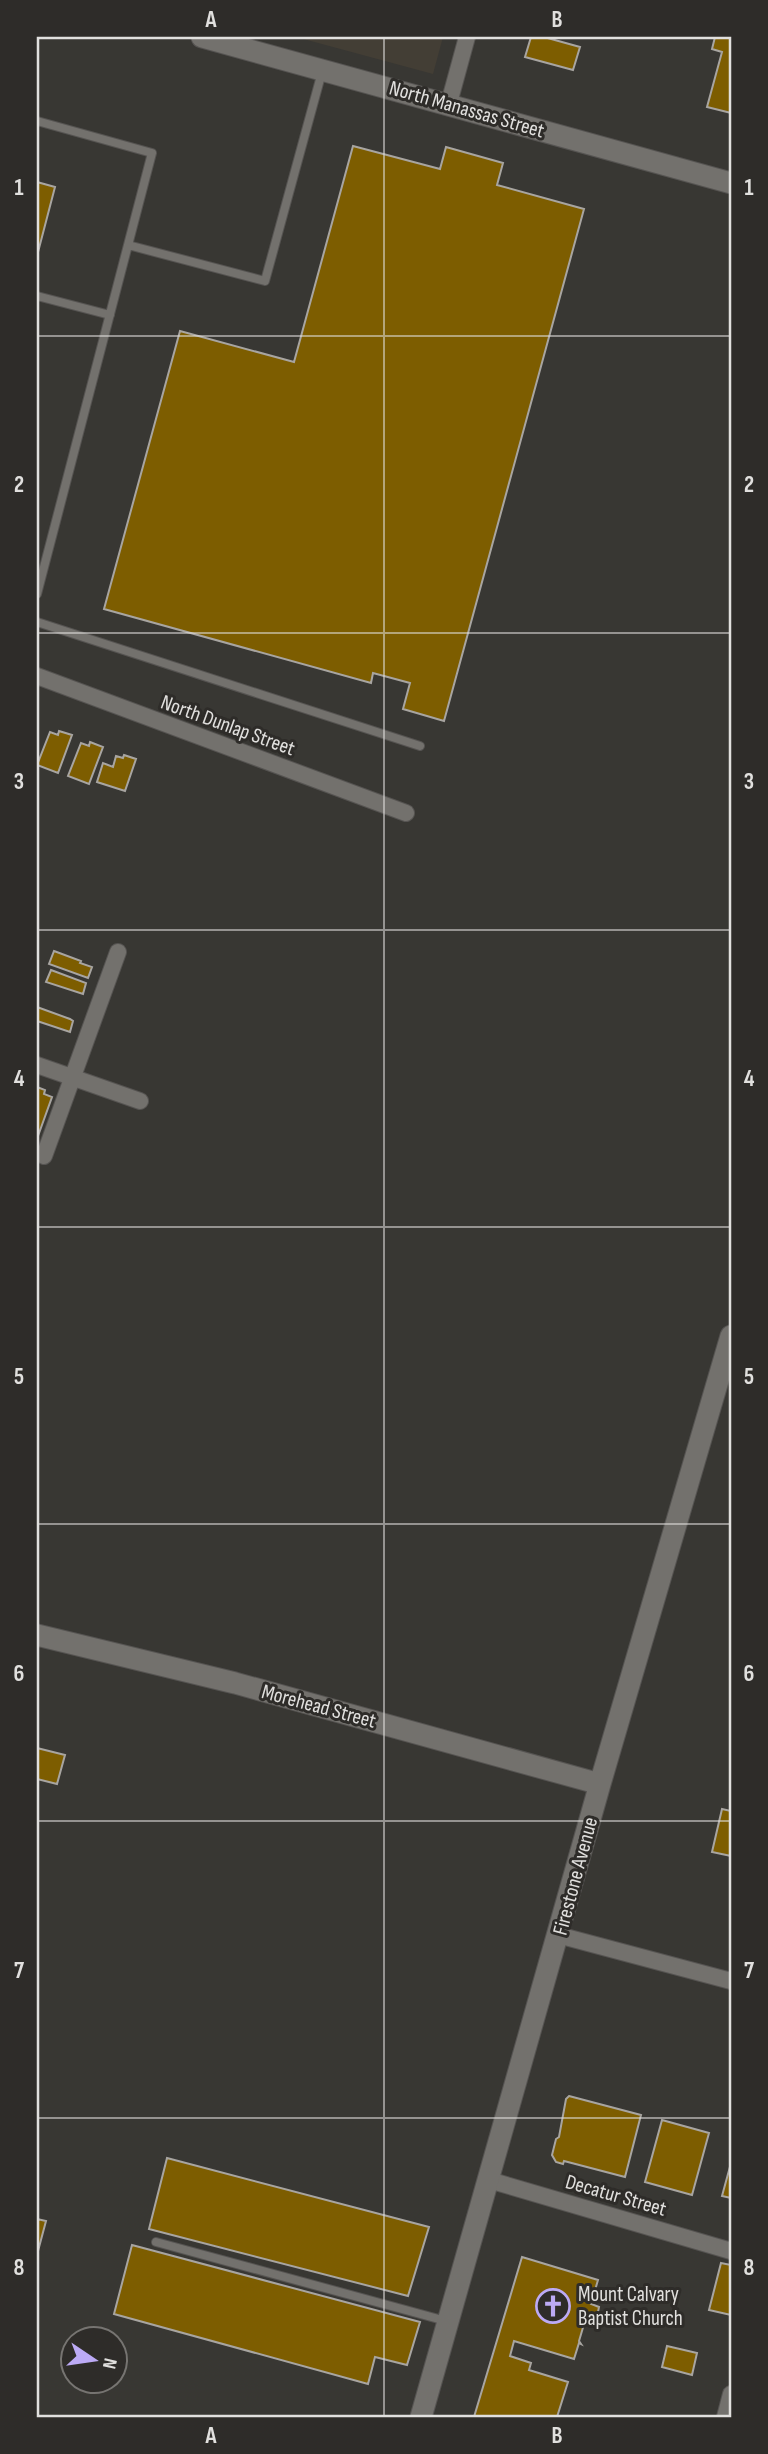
<svg xmlns="http://www.w3.org/2000/svg" width="768" height="2454" viewBox="0 0 768 2454" font-family="'Sofia Sans Condensed',sans-serif">
<style>
.built{fill:#433e35}
.building{fill:#7d5d00;stroke:#a8a5a1;stroke-width:2}
.lines{fill:none;stroke-linecap:round;stroke-linejoin:round}
.lane-casing{stroke:#565452;stroke-width:10}
.street-casing{stroke:#565452;stroke-width:18}
.secondary-casing{stroke:#565452;stroke-width:23}
.lane{stroke:#73716d;stroke-width:8}
.street{stroke:#73716d;stroke-width:16}
.secondary{stroke:#73716d;stroke-width:21}
.grid{fill:none;stroke:#e1e0de;stroke-width:2;stroke-opacity:0.55}
.labels{text-anchor:middle;stroke-width:6;stroke-linejoin:round;paint-order:stroke}
.street-label{font-size:21px;fill:#e1e0de;stroke:#2e2c29}
.poi-label{font-size:21px;fill:#e1e0de;stroke:#2e2c29;text-anchor:start}
.neatline{fill:none;stroke:#e1e0de;stroke-width:2.5}
.grid-label{font-size:23px;text-anchor:middle;font-weight:bold;fill:#e1e0de}
</style>
<rect width="100%" height="100%" fill="#383733"/>
<path class="built" d="M 296,37 L 443,37 L 433,74 Z"/>
<path class="building" d="M 531,37 L 544,37 L 580,47 L 573,70 L 525,57 Z
M 715,37 L 731,37 L 731,113 L 707,107 L 722,52 L 712,49 Z
M 353,146 L 440,169 L 446,147 L 503,163 L 497,185 L 584,209 L 444,721 L 403,709 L 410,683 L 373,673 L 371,683 L 104,609 L 180,331 L 294,362 Z
M 37,182 L 55,187 L 37,256 Z
M 59,731 L 72,735 L 58,773 L 37,765 L 50,732 L 58,735 Z
M 90,742 L 103,747 L 89,784 L 68,776 L 81,743 L 89,746 Z
M 124,755 L 136,759 L 125,791 L 97,782 L 103,763 L 113,767 L 116,756 L 123,758 Z
M 54,951 L 81,961 L 80,963 L 92,967 L 88,978 L 49,964 Z
M 51,970 L 86,983 L 83,994 L 46,982 Z
M 37,1007 L 70,1019 L 73,1021 L 70,1032 L 37,1021 Z
M 37,1087 L 45,1090 L 44,1094 L 52,1097 L 38,1136 Z
M 37,1748 L 65,1755 L 57,1784 L 37,1779 Z
M 722,1809 L 731,1811 L 731,1856 L 712,1852 Z
M 569,2096 L 641,2115 L 625,2177 L 564,2161 L 563,2164 L 556,2162 L 552,2155 L 556,2139 L 559,2137 L 566,2099 Z
M 662,2120 L 709,2133 L 692,2195 L 645,2182 Z
M 167,2158 L 429,2227 L 408,2296 L 149,2229 Z
M 731,2163 L 731,2198 L 722,2196 Z
M 37,2219 L 46,2221 L 38,2251 L 37,2250 Z
M 132,2245 L 420,2322 L 407,2365 L 375,2357 L 368,2384 L 114,2314 Z
M 522,2257 L 598,2280 L 591,2304 L 599,2307 L 597,2317 L 587,2314 L 579,2341 L 581,2344 L 579,2343 L 574,2359 L 514,2341 L 510,2356 L 531,2363 L 529,2370 L 568,2382 L 557,2417 L 474,2417 Z
M 721,2263 L 731,2265 L 731,2315 L 709,2310 Z
M 667,2346 L 697,2353 L 692,2375 L 662,2367 Z"/>
<g class="lines">
<g class="lane-casing">
<path id="lane" d="M 37,121 L 152,153 L 128,245
M 37,296 L 110,315
M 37,594 L 128,245 L 265,281 L 322,72
M 37,622 L 420,746
M 156,2242 L 446,2321"/>
</g>
<g class="street-casing">
<path id="street" d="M 449,103 L 467,37
M 37,676 L 406,813
M 37,1065 L 140,1101
M 44,1156 L 118,952
M 558,1935 L 731,1981
M 489,2180 L 731,2251
M 725,2417 L 731,2394"/>
</g>
<g class="secondary-casing">
<path id="secondary" d="M 202,37 L 731,183
M 37,1635 L 235,1683 L 600,1784
M 421,2417 L 600,1784 L 731,1336"/>
</g>
<use href="#lane" class="lane"/>
<use href="#street" class="street"/>
<use href="#secondary" class="secondary"/>
</g>
<path class="grid" d="M 384,37 L 384,2417M 37,336 L 731,336M 37,633 L 731,633M 37,930 L 731,930M 37,1227 L 731,1227M 37,1524 L 731,1524M 37,1821 L 731,1821M 37,2118 L 731,2118"/>
<defs>
<g id="church-ring" transform="scale(1.75)"><circle r="9.5" fill="#2e2c29" stroke="#bcaaf5" stroke-width="1.5"/><path d="M-1.2-6h2.4v3.5h3.3v2.4h-3.3V6h-2.4V-.1h-3.3v-2.4h3.3Z" fill="#bcaaf5"/></g>
</defs>
<g fill-rule="evenodd">
<use href="#church-ring" x="553" y="2306"/>
</g>
<g class="labels">
<g class="street-label">
<text transform="translate(467 109) rotate(16)" y="7">North Manassas Street</text>
<text transform="translate(228 725) rotate(20)" y="7">North Dunlap Street</text>
<text transform="translate(319 1706) rotate(15)" y="7">Morehead Street</text>
<text transform="translate(575 1876) rotate(-75)" y="7">Firestone Avenue</text>
<text transform="translate(616 2195) rotate(16)" y="7">Decatur Street</text>
</g>
<g class="poi-label">
<text x="578" y="2301">Mount Calvary<tspan x="578" dy="24">Baptist Church</tspan></text>
</g>
</g>
<rect width="768" height="2454" fill="none" stroke="#2e2c29" stroke-width="77"/>
<g transform="translate(94 2360) rotate(103)"><circle r="33" fill="#2e2c29" stroke="#767471" stroke-width="2"/>
<path d="M0-5L12 26L0 18L-12 26Z" fill="#bcaaf5"/>
<text y="-10" font-size="19" font-weight="bold" text-anchor="middle" fill="#e1e0de">N</text>
</g>
<rect x="38" y="38" width="692" height="2378" class="neatline"/>
<g class="grid-label">
<text x="211" y="27">A</text>
<text x="557" y="27">B</text>
<text x="19" y="195">1</text>
<text x="749" y="195">1</text>
<text x="19" y="492">2</text>
<text x="749" y="492">2</text>
<text x="19" y="789">3</text>
<text x="749" y="789">3</text>
<text x="19" y="1086">4</text>
<text x="749" y="1086">4</text>
<text x="19" y="1384">5</text>
<text x="749" y="1384">5</text>
<text x="19" y="1681">6</text>
<text x="749" y="1681">6</text>
<text x="19" y="1978">7</text>
<text x="749" y="1978">7</text>
<text x="19" y="2275">8</text>
<text x="749" y="2275">8</text>
<text x="211" y="2443">A</text>
<text x="557" y="2443">B</text>
</g>
</svg>
